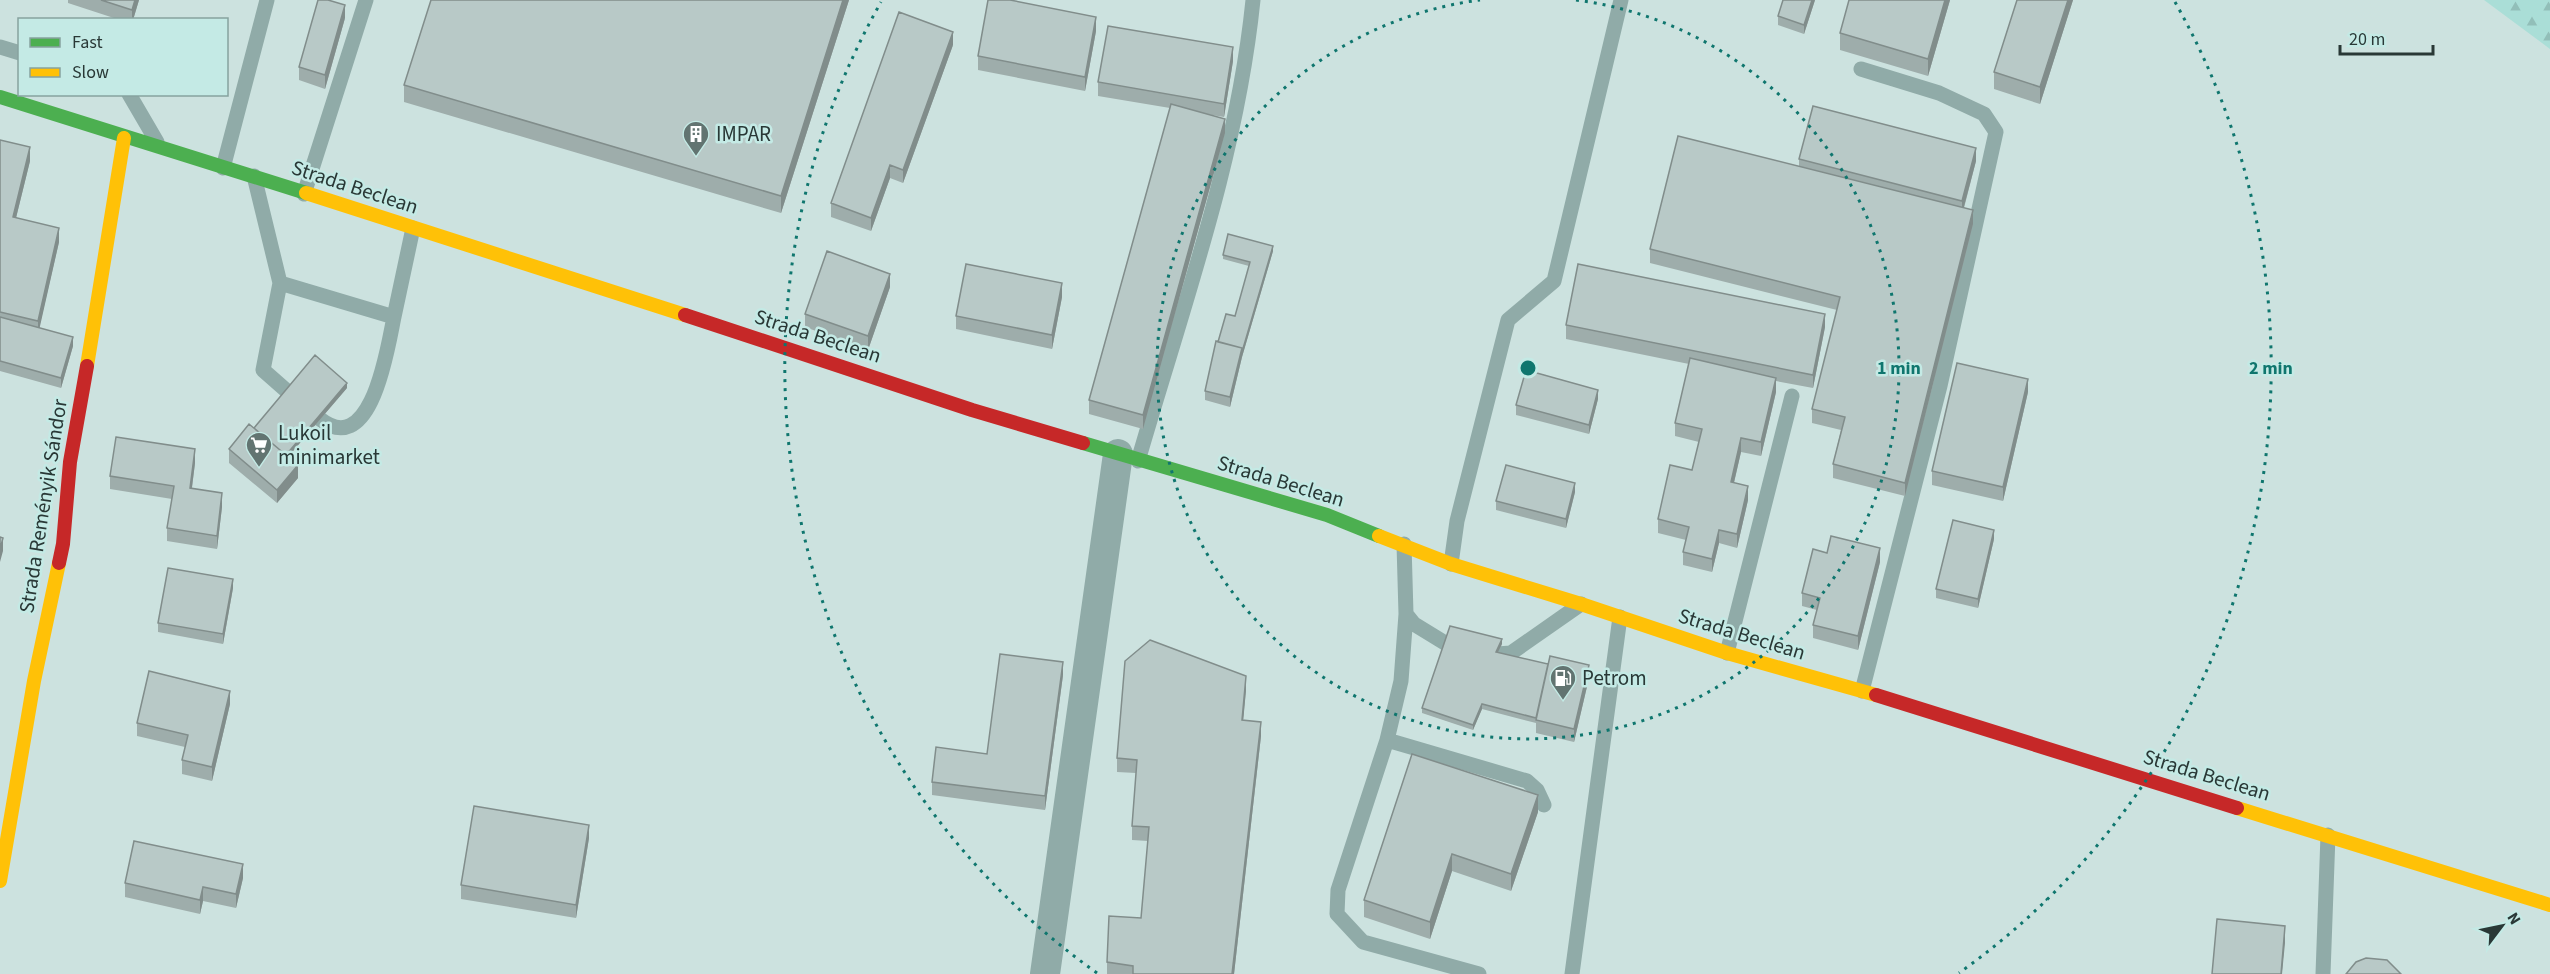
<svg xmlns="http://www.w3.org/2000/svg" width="2550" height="974" viewBox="0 0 2550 974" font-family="'Source Sans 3',sans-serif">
<defs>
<pattern id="forest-firs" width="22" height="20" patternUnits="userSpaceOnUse" patternTransform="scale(1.5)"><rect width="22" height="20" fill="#aaded7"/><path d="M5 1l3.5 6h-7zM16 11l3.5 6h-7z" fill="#92bfb9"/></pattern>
</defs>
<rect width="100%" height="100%" fill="#cce2df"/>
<path fill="url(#forest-firs)" d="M2485,0H2550V49L2484,0Z"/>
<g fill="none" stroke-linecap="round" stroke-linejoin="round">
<path stroke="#90aba8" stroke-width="15" d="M0,47L20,53
M1861,69L1939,93L1984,114L1996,132L1940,386L1862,691
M129,94L157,142
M223,168L267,0
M254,176L280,283L394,317L413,228
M304,194L366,0
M280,283L263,370L288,392
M320,419C372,460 388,345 394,317
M1138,461C1182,309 1237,158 1253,0
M1404,544L1406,614L1401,681L1387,740L1527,781L1537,790L1544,805
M1451,564L1457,521L1508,320L1554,281L1621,0
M1406,614L1414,624L1445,643
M1727,653L1792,396
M1497,654L1511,653L1581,604
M1387,740L1338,890L1337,914L1363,942L1479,974
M1572,974L1620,617
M2323,974L2328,835"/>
<path stroke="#90aba8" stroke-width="30" d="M1045,974L1118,454"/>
<path stroke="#4caf50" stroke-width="14" d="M0,97L306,193
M1083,443L1327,515L1379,536"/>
<path stroke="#ffc107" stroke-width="14" d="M306,193L685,315
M87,366L124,138
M1379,536L1451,564L1581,604L1727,653L1876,695
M2237,808L2550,905
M0,881L34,681L59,563"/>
<path stroke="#c62828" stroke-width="14" d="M685,315L972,410L1083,443
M59,563L63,544L70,462L87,366
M1876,695L2237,808"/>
</g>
<path fill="#9eadab" d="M68,0H139L133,20H120L68,3Z
M849,0L781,213L404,102V85Z
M1783,0H1815L1804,34L1778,25V16Z
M1849,0H1950L1928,76L1840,50V33Z
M2017,0H2073L2040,104L1994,89V72Z
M345,18L325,89L299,80V67Z
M1096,31L1085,91L978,70V56Z
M953,45L903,183L890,178L871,231L831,217V203Z
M1233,61L1224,117L1206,114L1225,133L1143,429L1089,414V400L1170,108L1098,96V82Z
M0,140L30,161L16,218L59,242L39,328L73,346L61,388L0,371Z
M1799,159L1976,161L1964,208L1973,224L1905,496L1833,478V464L1841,430L1812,423V409L1837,310L1650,263V249L1799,167Z
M1273,251L1242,357L1230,407L1205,400V391L1218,342L1235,316L1249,266L1223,259V255Z
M890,287L868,350L805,327V314Z
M1062,297L1052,349L956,329V316Z
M1566,325L1825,327L1813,388L1776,381V392L1761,456L1741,452L1734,483L1748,500L1737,548L1719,543L1712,572L1683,565V552L1686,540L1658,533V519L1692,470L1699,442L1675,436V423L1689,364L1566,339Z
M347,388L288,457L298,478L277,503L229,463V449L254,428Z
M2028,392L2003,501L1932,485V471Z
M1598,399L1589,434L1516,415V405Z
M195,463L192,488L222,507L217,549L167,541V528L172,499L110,489V476Z
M1575,492L1566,528L1496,510V501Z
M1994,539L1978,608L1936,598V589Z
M1827,553L1880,562L1858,650L1813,638V625L1817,610L1802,606V593Z
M233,588L223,644L158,632V623Z
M1502,644L1498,652L1589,678L1574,742L1536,733V723L1482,709L1473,730L1422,713V708Z
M1063,675L1045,810L932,795V782L987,754Z
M1246,690L1243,720L1261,736L1234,974H1107V962L1141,918L1148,841L1132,840V826L1136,773L1117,772V758Z
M230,704L212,781L182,774V760L185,747L137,736V723Z
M1412,754L1538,812L1511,891L1452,871L1430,939L1364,917V900Z
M589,838L576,918L461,899V885Z
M243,878L236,908L203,901L200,914L125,897V883Z"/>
<path fill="#818d8b" d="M135,0H139L133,20H132V10Z
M843,0H849L781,213V196Z
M1812,0H1815L1804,34V25Z
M1945,0H1950L1928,76V59Z
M2068,0H2073L2040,104V87Z
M345,5V18L325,89V75Z
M1096,17V31L1085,91V77Z
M953,32V45L903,183V170Z
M1233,47V61L1224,117V104Z
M1225,119V133L1143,429V415Z
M30,147V161L13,230V217Z
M1976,148V161L1962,214V201Z
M890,165V178L871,231V218Z
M1973,210V224L1905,496V483Z
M59,228V242L38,335V321Z
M1273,246V251L1242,357L1230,407V397L1242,348Z
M890,274V287L868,350V336Z
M1062,283V297L1052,349V335Z
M1825,314V327L1813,388V375Z
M73,337V346L61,388V378Z
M1776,378V392L1761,456V442Z
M2028,379V392L2003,501V487Z
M347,383V388L281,465V460Z
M1598,390V399L1589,434V425Z
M1741,438V452L1731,495V482Z
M195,449V463L190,502V488Z
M298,465V478L277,503V490Z
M1575,483V492L1566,528V519Z
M1748,486V500L1737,548V534Z
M222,493V507L217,549V536Z
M1719,530V543L1712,572V559Z
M1994,530V539L1978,608V599Z
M3,538V551L0,562V549Z
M1880,548V562L1858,650V636Z
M233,579V588L223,644V634Z
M1502,639V644L1496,656V652Z
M1063,662V675L1045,810V796Z
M1589,665V678L1574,742V729Z
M1246,676V690L1242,734V720Z
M230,691V704L212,781V767Z
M1482,704V709L1473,730V725Z
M1261,722V736L1234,974H1232Z
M1538,795V812L1511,891V874Z
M589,825V838L576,918V905Z
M1452,854V871L1430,939V922Z
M243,864V878L236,908V894Z
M203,887V901L200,914V900Z
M2285,926V943L2282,974H2281Z"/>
<path fill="#b8c9c7" stroke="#818d8b" stroke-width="1.5" d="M101,0H135L132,10Z
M318,0H328L345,5L325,75L299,67Z
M431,0H843L781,196L404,85Z
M988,0H1010L1096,17L1085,77L978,56Z
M1783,0H1812L1804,25L1778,16Z
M1849,0H1945L1928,59L1840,33Z
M2017,0H2068L2040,87L1994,72Z
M899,12L953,32L903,170L890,165L871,218L831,203Z
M1108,26L1233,47L1224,104L1098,82Z
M1171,104L1225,119L1143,415L1089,400Z
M1813,106L1976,148L1962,201L1799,159Z
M1678,136L1973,210L1905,483L1833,464L1845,417L1812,409L1840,297L1650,249Z
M0,140L30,147L13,217L59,228L38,321L0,312Z
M1228,234L1273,246L1242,352V348L1218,342L1226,314L1235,316L1250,262L1223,255Z
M827,251L890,274L868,336L805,314Z
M966,264L1062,283L1052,335L956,316Z
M1578,264L1825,314L1813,375L1566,325Z
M0,317L73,337L61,378L0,361Z
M1216,341L1242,348L1230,397L1205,391Z
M315,355L347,383L286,455L254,428Z
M1690,358L1776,378L1761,442L1741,438L1731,482L1748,486L1737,534L1719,530L1712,559L1683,552L1689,527L1658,519L1670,465L1692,470L1702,429L1675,423Z
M1957,363L2028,379L2003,487L1932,471Z
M1526,370L1598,390L1589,425L1516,405Z
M249,424L298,465L277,490L229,449Z
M116,437L195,449L190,488L222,493L217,536L167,528L174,486L110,476Z
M1506,465L1575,483L1566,519L1496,501Z
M1953,520L1994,530L1978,599L1936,589Z
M1831,536L1880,548L1858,636L1813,625L1820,598L1802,593L1813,549L1827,553Z
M0,537L3,538L0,549Z
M168,568L233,579L223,634L158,623Z
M1450,626L1502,639L1496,652L1548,664L1536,718L1482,704L1473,725L1422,708Z
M1150,640L1246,676L1242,720L1261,722L1232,974H1133V966L1107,962L1109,916L1141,918L1149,827L1132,826L1137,760L1117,758L1125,661Z
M1000,654L1063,662L1045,796L932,782L936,747L987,754Z
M1550,656L1589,665L1574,729L1536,720Z
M149,671L230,691L212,767L182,760L188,735L137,723Z
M1412,754L1538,795L1511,874L1452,854L1430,922L1364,900Z
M474,806L589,825L576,905L461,885Z
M134,841L243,864L236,894L203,887L200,900L125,883Z
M2217,919L2285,926L2281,974H2212Z
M2366,958L2387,960L2401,974H2346L2356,962Z"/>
<g fill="none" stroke="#0f766e" stroke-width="3" stroke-dasharray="3 6">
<path d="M1576 0A371 371 0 1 1 1480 0"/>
<path d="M1097 973A743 743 0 0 1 881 2M2175 2A743 743 0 0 1 1959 973"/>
</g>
<defs>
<g id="building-pin" transform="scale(1.35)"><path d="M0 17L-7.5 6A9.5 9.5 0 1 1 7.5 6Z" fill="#627471" stroke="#c4eae5"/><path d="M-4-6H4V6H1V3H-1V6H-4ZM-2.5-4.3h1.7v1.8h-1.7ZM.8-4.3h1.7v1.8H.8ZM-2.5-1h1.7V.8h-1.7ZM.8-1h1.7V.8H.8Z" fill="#fff"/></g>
<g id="supermarket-pin" transform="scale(1.35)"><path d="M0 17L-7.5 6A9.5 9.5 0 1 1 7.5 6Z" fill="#627471" stroke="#c4eae5"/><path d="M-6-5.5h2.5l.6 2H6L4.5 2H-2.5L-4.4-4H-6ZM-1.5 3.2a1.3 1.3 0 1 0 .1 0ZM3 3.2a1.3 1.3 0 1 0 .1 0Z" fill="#fff"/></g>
<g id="fuel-pin" transform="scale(1.35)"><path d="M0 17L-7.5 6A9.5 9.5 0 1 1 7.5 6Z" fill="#627471" stroke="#c4eae5"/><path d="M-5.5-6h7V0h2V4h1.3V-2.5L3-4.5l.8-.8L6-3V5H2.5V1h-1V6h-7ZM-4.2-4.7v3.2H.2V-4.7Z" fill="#fff"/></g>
</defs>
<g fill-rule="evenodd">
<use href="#building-pin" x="696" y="134"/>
<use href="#supermarket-pin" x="259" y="445"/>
<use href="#fuel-pin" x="1563" y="678"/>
</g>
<g text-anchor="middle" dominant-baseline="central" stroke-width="5" stroke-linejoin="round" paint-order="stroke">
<g font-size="21" fill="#293836" stroke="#c4eae5" text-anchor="start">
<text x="716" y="134">IMPAR</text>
<text x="278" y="433">Lukoil<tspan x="278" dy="24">minimarket</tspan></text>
<text x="1582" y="678">Petrom</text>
</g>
<g font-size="21" fill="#293836" stroke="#c4eae5">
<text transform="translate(355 187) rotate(18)">Strada Beclean</text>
<text transform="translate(818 336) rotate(18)">Strada Beclean</text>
<text transform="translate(1281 481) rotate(17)">Strada Beclean</text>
<text transform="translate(43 506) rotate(-81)">Strada Reményik Sándor</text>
<text transform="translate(1742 634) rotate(17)">Strada Beclean</text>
<text transform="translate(2207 775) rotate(17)">Strada Beclean</text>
</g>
</g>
<circle cx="1528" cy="368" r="9" fill="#0f766e" stroke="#c4eae5" stroke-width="3"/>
<g font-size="18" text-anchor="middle" font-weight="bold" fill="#0f766e" stroke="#c4eae5" stroke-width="5" stroke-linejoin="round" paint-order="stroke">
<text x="1899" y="374">1 min</text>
<text x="2271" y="374">2 min</text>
</g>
<rect x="18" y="18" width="210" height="78" fill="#c4eae5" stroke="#86a39f" stroke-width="1.5"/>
<rect x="30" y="38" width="30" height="9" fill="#4caf50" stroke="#86a39f" stroke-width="1.5"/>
<text x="72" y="48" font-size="18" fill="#293836">Fast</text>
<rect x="30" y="68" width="30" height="9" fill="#ffc107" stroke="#86a39f" stroke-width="1.5"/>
<text x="72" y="78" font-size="18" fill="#293836">Slow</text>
<g transform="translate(2502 926) rotate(58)" stroke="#c4eae5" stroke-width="4.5" paint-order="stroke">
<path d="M0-4.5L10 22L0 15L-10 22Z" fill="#293836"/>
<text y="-9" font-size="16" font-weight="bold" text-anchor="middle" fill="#293836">N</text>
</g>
<path d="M2340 45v9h93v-9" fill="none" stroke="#293836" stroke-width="3"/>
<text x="2349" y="45" font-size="18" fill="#293836" stroke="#c4eae5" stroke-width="4.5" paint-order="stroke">20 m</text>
</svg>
